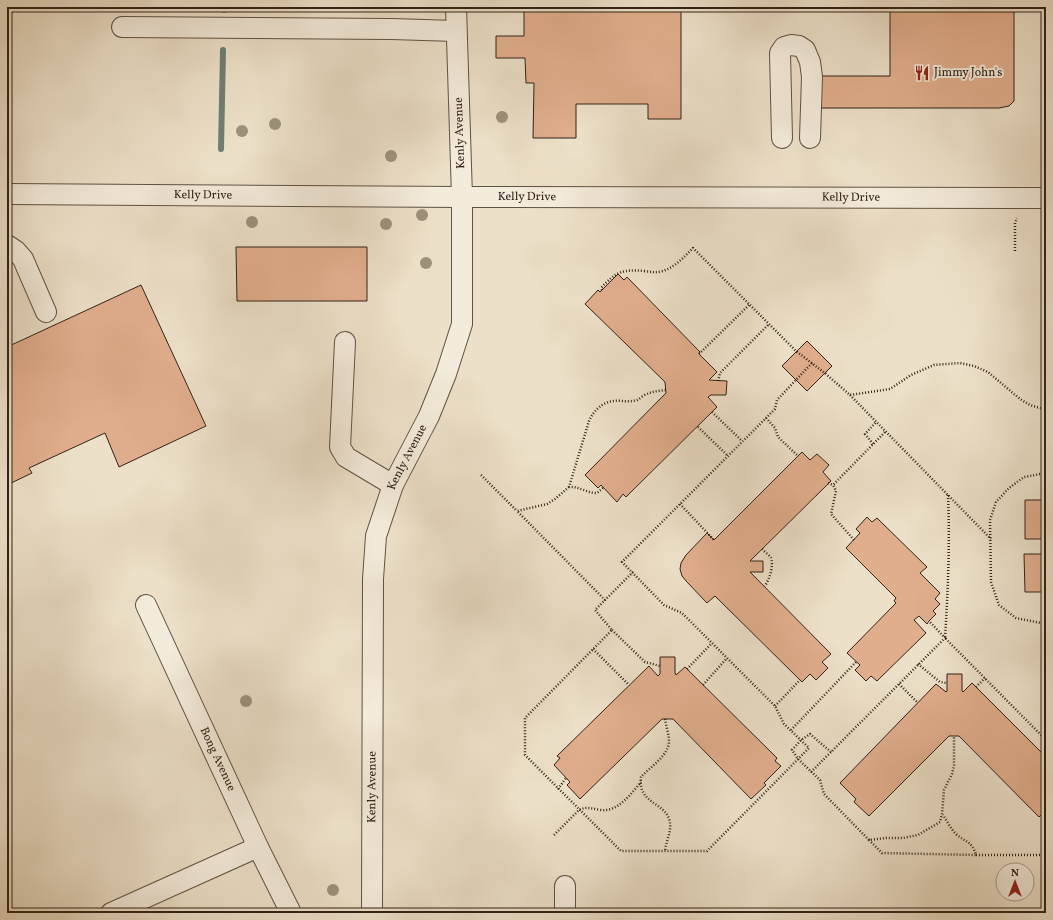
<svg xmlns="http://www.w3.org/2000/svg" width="1053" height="920" viewBox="0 0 1053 920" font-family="Vollkorn,serif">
<rect width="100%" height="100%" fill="#ece0c8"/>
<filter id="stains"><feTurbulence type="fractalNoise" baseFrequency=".005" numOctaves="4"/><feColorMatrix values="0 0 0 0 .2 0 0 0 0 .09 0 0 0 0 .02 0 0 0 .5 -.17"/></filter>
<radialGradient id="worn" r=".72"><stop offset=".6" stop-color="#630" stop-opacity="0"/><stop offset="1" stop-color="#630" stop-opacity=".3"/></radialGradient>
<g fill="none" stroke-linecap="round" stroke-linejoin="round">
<path stroke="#6f7f73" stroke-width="6" d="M224,10L225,7
M221,149L223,50"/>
</g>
<path fill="#e1ae8d" stroke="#312217" d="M532,7H681V119H648V104H576V138H533L534,83H526L525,58H496V36H524V11L532,10Z
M890,7H1014V101L1009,106L999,108H817L818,76H890Z
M236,247H367V301H237Z
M618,274L624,280L627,277L700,352L699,354L717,372L709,380L727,381L726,395H711L708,397L717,407L626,497L623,494L617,502L601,485L598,488L585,475L666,393L665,382L585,304L598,290L600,292Z
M141,285L206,426L119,467L105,433L29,468L32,473L7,485V347Z
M807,341L832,366L807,391L782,366Z
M802,452L810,460L817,454L829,465L823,472L831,481L750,561H763V572H750L831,654L822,662L828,668L816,680L810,674L802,682L715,596L707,603L687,582L682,576L680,569L681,563L686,555L707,533L714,540Z
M1025,500H1046V539H1025Z
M867,517L872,522L877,518L927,567L920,573L940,593L935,599L940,604L933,611L936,614L929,621L927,624L919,616L914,620L926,633L877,681L871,676L866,681L855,670L860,665L847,653L896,603L894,601L896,598L846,548L860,533L856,529Z
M1024,554H1046V592H1025Z
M660,657H675V673L676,675L685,667L777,758L775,761L781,766L764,783L766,785L751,799L673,719H662L580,799L567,785L570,782L554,765L560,758L557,756L649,666L658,676L660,674Z
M947,674H962V691L963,692L972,683L1046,757V810L1039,817L959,736H949L869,816L854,802L856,799L840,783L936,684L946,692L947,691Z"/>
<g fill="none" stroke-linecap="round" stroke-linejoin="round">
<g stroke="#605243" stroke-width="22">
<g id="minor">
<path d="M122,27L391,29L456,31"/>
<path d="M782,138L780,53L784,47L791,45L799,46L805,50L810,62L812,77L810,138"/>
<path id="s1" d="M7,194L462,197L1046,198"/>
<path d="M7,245L16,251L23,259L46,312"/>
<path d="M345,342L340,447L346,457L393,485"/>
<path id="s2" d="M146,605L258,847L291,913"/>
<path d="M111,913L258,847"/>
<path id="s3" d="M372,913L373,579L376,536L393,485L429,416L446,374L462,324V197L456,7"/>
<path d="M565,913V886"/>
</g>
</g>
<path stroke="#312217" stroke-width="2.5" stroke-dasharray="1 2" stroke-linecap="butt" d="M1015,251V223L1017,218
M602,290L601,288C616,272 622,269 644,271C651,272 656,273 663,271C675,267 684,257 693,248L796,351L826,374L850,395L890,389L911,375L934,365L960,363L974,366L988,372L1020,399L1030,405L1046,410
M699,354L749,305
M718,381L720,373L769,324
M850,395L991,539
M712,412L742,441
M766,418L775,428L778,437L798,456
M698,427L728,456
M873,444L865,434L876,422
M1046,473L1024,477L1009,488L996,502L990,520L991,582L999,605L1016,618L1046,624
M481,475L517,511
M828,483L833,485
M569,487L555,499L547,504L517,511L605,600
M603,488L597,493C586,493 579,486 569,487L589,421C595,408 606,399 621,401C626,401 631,402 637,400C640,399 643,395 647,394C653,391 660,391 666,390
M948,495C950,543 948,590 945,638L1046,740
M680,504L714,540
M854,540L831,514L836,491L833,485L885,432
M762,549C765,552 769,555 771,558C774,567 769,579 765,586
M633,572L595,610L612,630L525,718V755L621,851H707L809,748L784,724L775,706L682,613L664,605L622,562L775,409L777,400L812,363
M612,630L645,662L660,666
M593,649L629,685
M918,664L940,682L947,683
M687,669L712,643
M899,684L918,703
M703,685L727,658
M976,687L985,678
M775,706L800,680
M665,719C666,726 669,734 669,742C668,756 650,767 641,777C641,779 640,784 641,786C644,803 665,805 669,819C673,830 666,840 665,851
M791,730L856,662
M831,752L810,734L801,740L792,750L798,759L820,780L824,794L869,840L886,838H903L918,835L940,822L942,814L944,790L952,774L954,765V736
M811,772L945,638L929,621
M558,789L566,778
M1046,826V836
M554,835L579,810C587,806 593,809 601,810C618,812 631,794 641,782
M869,840L882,853L976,855C972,841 965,842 956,834C951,829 947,821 943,815
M976,855H1046V849"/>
<use href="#minor" stroke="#f3ebdb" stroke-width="20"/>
</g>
<g fill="#9c927b">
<circle cx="502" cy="117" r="6"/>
<circle cx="275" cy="124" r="6"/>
<circle cx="242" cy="131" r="6"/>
<circle cx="391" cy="156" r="6"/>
<circle cx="422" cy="215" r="6"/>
<circle cx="252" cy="222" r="6"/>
<circle cx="386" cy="224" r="6"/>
<circle cx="426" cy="263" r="6"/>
<circle cx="246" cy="701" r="6"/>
<circle cx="333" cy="890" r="6"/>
</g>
<defs>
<g id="restaurant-bare" transform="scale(1.2)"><path d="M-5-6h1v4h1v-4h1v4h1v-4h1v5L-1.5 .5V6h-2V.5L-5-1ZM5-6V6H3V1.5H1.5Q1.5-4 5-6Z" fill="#8f2418" stroke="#f3ebdb" stroke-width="2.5" paint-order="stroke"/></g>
</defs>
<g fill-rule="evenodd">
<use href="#restaurant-bare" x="922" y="73"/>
</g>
<g text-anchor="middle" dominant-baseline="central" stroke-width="4" stroke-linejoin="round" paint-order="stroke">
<g font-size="12" fill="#312217" stroke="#f3ebdb" text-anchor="start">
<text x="934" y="73">Jimmy John's</text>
</g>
<g font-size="12" fill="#312217" stroke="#f3ebdb">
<text transform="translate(460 133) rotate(-92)">Kenly Avenue</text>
<text stroke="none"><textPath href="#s1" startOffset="196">Kelly Drive</textPath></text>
<text stroke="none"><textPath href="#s1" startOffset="520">Kelly Drive</textPath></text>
<text stroke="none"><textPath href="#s1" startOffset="844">Kelly Drive</textPath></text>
<text stroke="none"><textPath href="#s3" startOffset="462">Kenly Avenue</textPath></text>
<text stroke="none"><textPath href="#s2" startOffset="170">Bong Avenue</textPath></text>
<text stroke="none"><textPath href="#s3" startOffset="126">Kenly Avenue</textPath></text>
</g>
</g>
<rect width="1053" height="920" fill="none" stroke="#ece0c8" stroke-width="24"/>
<rect x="8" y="8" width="1037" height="904" fill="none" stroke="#312217" stroke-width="2"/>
<rect x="12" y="12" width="1029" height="896" fill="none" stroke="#312217"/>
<g transform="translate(1015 882)"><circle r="19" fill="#f3ebdb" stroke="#a59b8d"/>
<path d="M0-3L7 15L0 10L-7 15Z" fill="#8f2418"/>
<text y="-6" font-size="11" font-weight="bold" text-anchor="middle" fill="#312217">N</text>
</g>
<rect width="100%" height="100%" filter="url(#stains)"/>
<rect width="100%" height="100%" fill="url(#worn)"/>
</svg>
